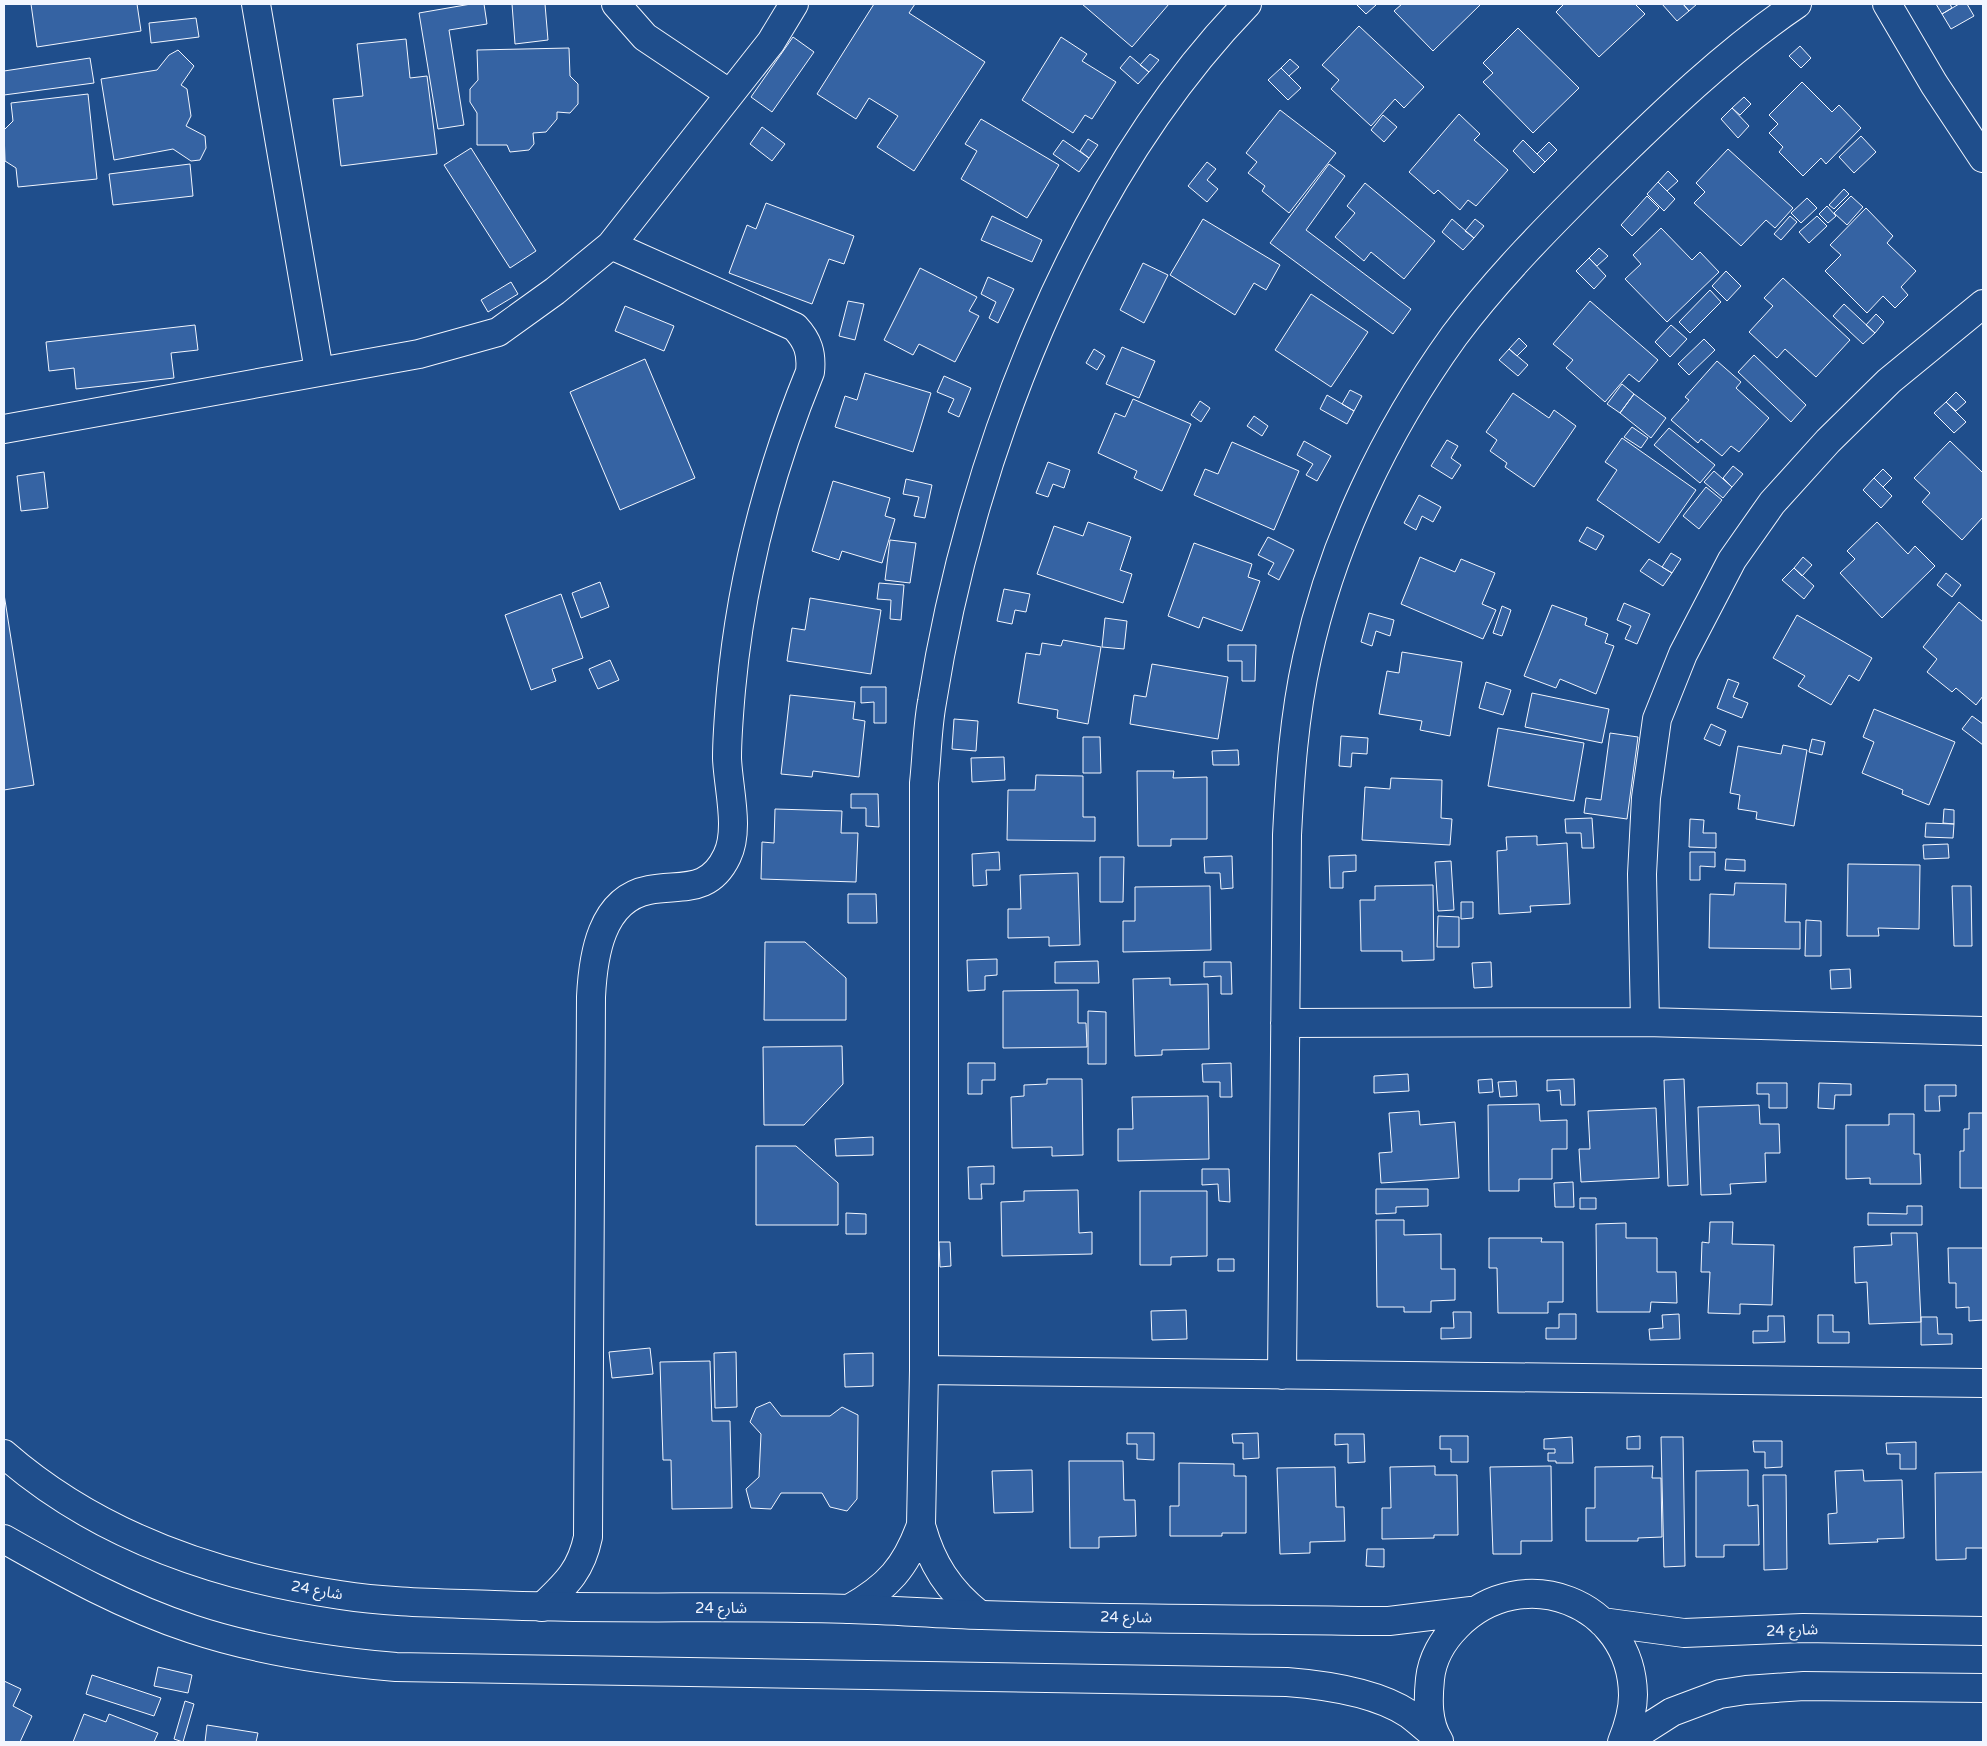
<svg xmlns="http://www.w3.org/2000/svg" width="1987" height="1746" viewBox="0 0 1987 1746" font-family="'Varela Round','Noto Sans Arabic',sans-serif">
<rect width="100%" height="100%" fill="#1f4e8c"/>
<path fill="#3563a3" stroke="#f2f6ff" d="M31,4H137L141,31L37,47Z
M471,4H484L487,24L449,30L464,125L438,129L419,13Z
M512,4H545L548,40L515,44Z
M874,4H915L909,13L985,62L914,171L877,147L898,116L869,98L856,119L817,94Z
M1082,4H1169L1132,47Z
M1356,4H1374L1376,5L1366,14Z
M1402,4H1481L1433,51L1394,11Z
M1564,4H1635L1645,14L1599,57L1556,12Z
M1662,4H1683L1689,11L1677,21Z
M1683,4H1697L1689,11Z
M1936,4H1950L1952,8L1942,14Z
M1959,4H1967L1974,16L1951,29L1942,14Z
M196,18L199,37L151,43L149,23Z
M1359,26L1424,87L1404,108L1395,99L1371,126L1331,89L1339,80L1322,65Z
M1518,28L1579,88L1533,133L1483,82L1493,73L1483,63Z
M793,37L814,52L772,112L751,97Z
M1061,37L1087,54L1082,61L1116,82L1092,119L1085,115L1073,133L1022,100Z
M406,39L410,78L427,76L437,154L341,166L333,99L363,96L357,44Z
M1800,46L1811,58L1801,68L1789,56Z
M569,48L570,76L578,84V104L570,113L557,112V119L546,132L533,133L534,144L529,150L510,152L507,145H477V113L470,102V89L478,80L477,50Z
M178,50L194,66L181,85L187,89L191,116L186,126L205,136L206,148L200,160L191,161L173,149L114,160L101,79L157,70L169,55Z
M1150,54L1159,60L1149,72L1140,65Z
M1130,56L1149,72L1138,84L1120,68Z
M90,58L94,83L4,95V71Z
M1290,59L1299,67L1289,76L1281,68Z
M1281,68L1301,88L1288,100L1268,80Z
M1802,82L1832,112L1839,105L1861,128L1826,164L1821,158L1803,176L1779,152L1783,147L1769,133L1778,124L1769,115Z
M88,94L97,179L18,187L16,168L5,161L4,130L13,121L11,103Z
M1744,97L1751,104L1740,115L1732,108Z
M1732,108L1749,126L1738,138L1721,119Z
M1280,110L1336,153L1289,213L1262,191L1265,186L1248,173L1257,162L1246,153Z
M1459,114L1480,134L1474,140L1508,170L1476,206L1468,200L1460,210L1438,190L1434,194L1409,172Z
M1383,115L1397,127L1384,142L1371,130Z
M981,119L1059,165L1027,218L961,179L977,151L965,144Z
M762,127L785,144L772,161L750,144Z
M1861,136L1876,152L1854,173L1839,157Z
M1088,139L1098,145L1089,158L1080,151Z
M1063,140L1089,158L1079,172L1053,154Z
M1523,140L1545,162L1534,173L1513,151Z
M1549,142L1557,150L1545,162L1537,154Z
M471,148L536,251L510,268L444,165Z
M1728,149L1793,208L1775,228L1766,220L1741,246L1694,203L1705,192L1696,183Z
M1207,162L1216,169L1207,180L1218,189L1207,202L1188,186Z
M190,164L193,196L113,205L109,174Z
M1329,164L1345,176L1306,230L1411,309L1393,334L1270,243Z
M1668,171L1678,181L1667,191L1658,182Z
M1658,182L1675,199L1664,211L1647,194Z
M1365,183L1435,241L1404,279L1371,252L1364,261L1335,237L1355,213L1347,206Z
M1844,189L1849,194L1834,209L1829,205Z
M1647,196L1659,208L1632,236L1621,225Z
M1851,196L1863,207L1847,225L1834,213Z
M1807,198L1817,208L1801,223L1791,213Z
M766,203L854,236L844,264L829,259L812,304L729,273L747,225L756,229Z
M1827,206L1836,216L1828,223L1819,214Z
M1866,208L1893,236L1887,243L1916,271L1901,287L1908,295L1895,308L1883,296L1867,313L1825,271L1841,255L1830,245Z
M992,216L1042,240L1032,262L981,240Z
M1790,216L1797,222L1781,240L1774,234Z
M1817,216L1827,226L1809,243L1799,232Z
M1203,219L1280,265L1266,290L1254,283L1235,315L1170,275Z
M1452,219L1474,238L1463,250L1442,232Z
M1475,219L1484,226L1474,238L1465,231Z
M1661,228L1692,260L1700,252L1719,272L1667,322L1625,279L1641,264L1633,255Z
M1599,248L1608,256L1597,266L1589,258Z
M1589,258L1606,276L1594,289L1576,271Z
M1143,263L1168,275L1144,323L1120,310Z
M920,268L977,297L969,311L979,316L955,362L919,344L913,355L884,340Z
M1726,271L1741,286L1727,301L1712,286Z
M988,277L1014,289L998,323L989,318L996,302L981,294Z
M1783,278L1850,340L1816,377L1785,349L1777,358L1749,332L1773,306L1764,298Z
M511,282L518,294L488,312L481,300Z
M1710,290L1721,302L1690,333L1679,322Z
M1311,294L1368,332L1331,387L1275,350Z
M848,301L864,304L855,340L839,336Z
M1590,301L1658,360L1639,382L1629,374L1605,402L1566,368L1573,360L1553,344Z
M1844,304L1875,333L1863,344L1833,316Z
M625,306L674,326L664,351L615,331Z
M1876,314L1884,322L1875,333L1866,325Z
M195,325L198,350L171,353L174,378L76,389L74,368L49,371L46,342Z
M1671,325L1687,339L1670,357L1655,342Z
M1519,338L1527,346L1517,356L1509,349Z
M1704,339L1715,350L1689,375L1678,364Z
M1122,347L1155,361L1139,398L1106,384Z
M1094,349L1105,356L1097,370L1086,363Z
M1509,349L1528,365L1518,376L1499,360Z
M1754,355L1806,405L1791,422L1738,372Z
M645,359L695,478L620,510L570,392Z
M1717,361L1741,382L1736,388L1769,418L1739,452L1731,446L1722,456L1701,439L1698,443L1671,420L1689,400L1685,397Z
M865,373L931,393L913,452L835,427L845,396L857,400Z
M944,376L971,388L959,417L948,412L954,399L937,392Z
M1622,384L1634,394L1620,413L1607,404Z
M1350,390L1362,396L1354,411L1342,404Z
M1956,392L1966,402L1956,411L1946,402Z
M1513,393L1549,418L1554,410L1576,426L1534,487L1505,467L1507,463L1490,451L1497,440L1486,432Z
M1634,394L1666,418L1651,438L1620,413Z
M1327,395L1354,411L1347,424L1320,409Z
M1133,399L1191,424L1162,491L1134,478L1137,471L1098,453L1115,413L1125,417Z
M1200,401L1210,408L1201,422L1191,415Z
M1946,402L1966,422L1954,433L1934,413Z
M1254,416L1268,426L1262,436L1247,426Z
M1632,427L1648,438L1641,448L1624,437Z
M1669,428L1715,465L1700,483L1654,445Z
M1622,438L1696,490L1659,543L1597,500L1617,470L1605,462Z
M1447,440L1458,446L1451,458L1461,465L1452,479L1431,466Z
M1304,441L1331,456L1317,481L1306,475L1313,464L1297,455Z
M1950,441L1983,473V517L1962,540L1922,502L1930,493L1914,478Z
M1232,442L1299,471L1274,530L1194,495L1205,469L1218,474Z
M1048,462L1070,470L1064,488L1053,484L1048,497L1036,493Z
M1733,466L1743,474L1732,487L1723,478Z
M1883,469L1892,478L1883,487L1874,478Z
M1714,471L1732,487L1723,498L1704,482Z
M44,472L48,508L21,511L17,476Z
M1874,478L1892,496L1881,508L1863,490Z
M906,479L932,485L925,518L914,516L919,497L903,494Z
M833,481L890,498L885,516L895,519L882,563L842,551L839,560L812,551Z
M1706,487L1722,500L1699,529L1683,516Z
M1419,495L1441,507L1433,522L1422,516L1416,530L1404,523Z
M1088,522L1131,537L1120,570L1132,574L1123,603L1037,574L1054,526L1083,536Z
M1877,522L1908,554L1915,546L1935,566L1882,618L1840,573L1855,559L1847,551Z
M1587,527L1604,536L1596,550L1579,541Z
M1268,537L1294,550L1279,580L1268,574L1274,563L1258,555Z
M890,540L916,543L910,583L885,580Z
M1194,543L1252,564L1248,577L1260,581L1242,631L1203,617L1199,628L1168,616Z
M1671,553L1681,559L1672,573L1662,567Z
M1420,557L1455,572L1461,559L1495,573L1482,604L1496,610L1483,639L1401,604Z
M1803,557L1812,565L1802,576L1794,568Z
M1649,559L1672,573L1663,586L1640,571Z
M1794,568L1814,586L1804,599L1782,580Z
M1946,573L1961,585L1952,597L1937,585Z
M600,582L609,607L581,618L572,593Z
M879,583L904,585L901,620L890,619L891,600L877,599Z
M1004,589L1030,594L1026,612L1015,610L1012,624L997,621Z
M4,594L34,785L4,790Z
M561,594L583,658L552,669L556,681L531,690L505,615Z
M810,598L881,610L871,674L787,661L792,628L805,630Z
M1959,602L1983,622V696L1976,705L1956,688L1952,692L1927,672L1937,659L1923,647Z
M1624,603L1650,614L1637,644L1625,639L1631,626L1617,620Z
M1552,605L1587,618L1585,625L1608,634L1605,643L1614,646L1596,694L1560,679L1556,688L1524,676Z
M1502,606L1511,610L1502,636L1493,633Z
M1369,613L1394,620L1390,636L1376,631L1372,646L1361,642Z
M1797,615L1872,658L1859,681L1849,675L1831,705L1798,686L1805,676L1773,658Z
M1105,618L1127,621L1124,649L1102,647Z
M1063,640L1101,647L1088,724L1057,718L1058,710L1018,703L1026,653L1040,655L1042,643L1061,646Z
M1228,645H1256L1255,681H1242V661H1228Z
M1402,652L1462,662L1450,736L1420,730L1422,721L1379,714L1387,671L1399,673Z
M610,660L619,680L598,689L589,669Z
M1152,664L1228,677L1218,739L1130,724L1134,695L1146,697Z
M1728,679L1739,683L1733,697L1748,703L1742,718L1717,708Z
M1486,682L1511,690L1503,715L1479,708Z
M861,687H886V723H874V702L861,703Z
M1532,693L1609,709L1602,743L1525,727Z
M790,695L855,702L853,719L865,721L859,777L813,771L812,777L781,774Z
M1874,709L1955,742L1929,805L1902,794L1903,790L1862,773L1874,742L1863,737Z
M1972,716L1983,724V745L1962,729Z
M954,719L978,721L976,751L952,749Z
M1711,724L1726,731L1720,746L1704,739Z
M1498,728L1584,743L1574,801L1488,786Z
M1610,733L1638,737L1627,819L1584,813L1586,798L1601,800Z
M1341,736L1368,738L1367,754L1352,753L1351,767L1339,766Z
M1083,737H1100L1101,773H1083Z
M1812,739L1825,742L1822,755L1809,752Z
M1783,745L1807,750L1794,826L1756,819L1757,812L1738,809L1740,795L1730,793L1738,746L1781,754Z
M1238,750L1239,765H1213L1212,751Z
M1004,757L1005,780L972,782L971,758Z
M1137,771H1174L1173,778L1207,777V839H1171V846H1138Z
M1036,775L1083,776V817H1095V841L1007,840L1008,790H1035Z
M1391,778L1442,780L1441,818L1452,819L1450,845L1362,840L1365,787L1390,789Z
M851,794H878L879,827L866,826V808H851Z
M775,809L842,811L841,833H858L856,882L761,879L762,842L774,843Z
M1944,809L1954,810V824L1943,823Z
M1592,818L1594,848H1582L1581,833H1566L1565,819Z
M1690,819L1704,820L1703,833H1716V848L1689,847Z
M1926,823L1954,824L1953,838L1925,837Z
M1537,836V845L1567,843L1570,904L1530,906L1531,912L1499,914L1497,851L1507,850L1506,837Z
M1948,844L1949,858L1924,859L1923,845Z
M999,852L1000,870H986L987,885L973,886L972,854Z
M1690,852H1715V867L1700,866V880H1690Z
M1356,855V871L1343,872V888H1330L1329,856Z
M1232,856L1233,888L1221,889L1220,873H1205L1204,857Z
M1100,857H1124L1123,902H1100Z
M1726,859L1745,860V871L1725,870Z
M1451,861L1454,910L1438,911L1435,862Z
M1848,864L1920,865L1919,929L1878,928L1879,936H1847Z
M1078,873L1080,945L1049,946V937L1008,938V909H1021L1020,875Z
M1735,883L1786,884L1785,922H1800V949L1709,948L1710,894L1734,895Z
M1433,885L1434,960L1402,961V951H1361L1360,900H1375V886Z
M1210,886L1211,950L1123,952V921H1135V887Z
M1952,886H1971L1972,946H1954Z
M848,894H876L877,923H848Z
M1461,902H1473V918L1461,919Z
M1438,916L1459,917V947H1437Z
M1806,920L1821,921V956H1805Z
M765,942H805L846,978V1020H764Z
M997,959V975L985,976V990L968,991L967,960Z
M1098,961L1099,983H1055V962Z
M1204,962H1231L1232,994H1221V976L1204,977Z
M1491,962L1492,987L1474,988L1472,963Z
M1850,969L1851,988L1831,989L1830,970Z
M1170,978V985L1208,984L1209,1049L1162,1050V1055L1135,1056L1133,979Z
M1078,990V1023H1086L1087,1047L1003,1048V991Z
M1088,1011L1106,1012V1064H1088Z
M842,1046L843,1084L804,1125H764L763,1047Z
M968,1063H995V1080H982V1094H968Z
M1231,1063L1232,1097H1220V1082H1203L1202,1064Z
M1408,1074L1409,1091L1374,1093V1076Z
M1047,1079H1082L1083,1155L1052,1156V1147L1012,1148L1011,1097L1024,1096V1085L1047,1084Z
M1492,1079L1493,1092L1479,1093L1478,1080Z
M1574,1079L1575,1105H1561L1560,1090L1547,1091V1080Z
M1684,1079L1688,1185L1668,1186L1664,1080Z
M1516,1081L1517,1096L1500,1097L1498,1082Z
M1757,1083H1787V1108H1769V1094H1757Z
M1819,1083L1851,1084V1095H1835L1834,1109L1818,1108Z
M1925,1085H1956V1096H1939L1940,1111H1925Z
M1208,1096L1209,1159L1118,1161V1129H1133L1132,1097Z
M1539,1104L1540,1121L1567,1120V1149H1552V1179H1519V1191H1489L1488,1105Z
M1759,1105L1760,1124H1779L1780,1153H1765L1766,1182L1730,1184L1731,1194L1701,1195L1698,1107Z
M1656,1108L1659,1178L1581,1182L1579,1149H1590L1588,1111Z
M1419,1111L1420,1125L1455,1122L1459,1178L1381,1183L1379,1153L1392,1152L1389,1113Z
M1969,1113H1983V1188H1960V1151H1964V1129H1969Z
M1889,1114H1914V1154H1920L1921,1184H1870V1178L1846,1179V1125H1889Z
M873,1137V1155L836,1156L835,1139Z
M756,1146H796L838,1183V1225H756Z
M994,1166V1184H981L982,1199H969L968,1167Z
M1202,1169H1229L1230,1202L1219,1201L1218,1184L1202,1185Z
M1573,1182L1574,1207H1555L1554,1183Z
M1376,1189H1428V1206L1396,1207V1213L1376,1214Z
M1078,1190L1079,1233L1092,1232V1254L1002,1256L1001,1202L1024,1201V1191Z
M1140,1191H1207V1256L1171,1257V1265H1140Z
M1580,1198H1596V1209H1580Z
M1907,1206H1922V1225H1868V1213L1907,1214Z
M846,1213L866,1214V1234H846Z
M1376,1220H1404V1235L1441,1234V1269H1455V1300L1431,1301V1312H1404V1307H1377Z
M1710,1222H1733L1732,1244L1774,1245L1772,1305L1740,1304V1314L1708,1313L1710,1272H1701L1702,1242L1709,1243Z
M1626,1223V1238H1657V1272H1676L1677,1303L1651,1302L1650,1312H1597L1596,1224Z
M1891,1233H1917L1921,1322L1869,1324L1867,1282L1855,1283L1854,1247L1892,1245Z
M1489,1238H1542L1541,1242H1563V1302H1548V1313H1498L1497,1268H1489Z
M939,1242H950L951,1266L940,1267Z
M1948,1248H1983V1320L1969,1321V1307L1956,1308V1283H1949Z
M1218,1259H1234V1271H1218Z
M1186,1310L1187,1339L1152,1340L1151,1311Z
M1453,1312H1471V1338L1441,1339V1328H1454Z
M1559,1314H1576V1339H1546V1328H1559Z
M1679,1314L1680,1339L1650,1340L1649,1329L1663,1328L1662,1315Z
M1818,1315H1833V1332H1849V1343H1818Z
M1768,1316H1784L1785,1342L1753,1343V1331H1768Z
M1921,1317H1937L1938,1334H1952V1344L1921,1345Z
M650,1348L653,1374L612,1378L609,1352Z
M736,1352L737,1407L715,1408L714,1353Z
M873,1353V1386L845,1387L844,1354Z
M710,1361L712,1421H730L732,1508L672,1509L671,1460H663L660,1362Z
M770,1402L781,1416H830L842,1407L858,1415L857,1499L847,1511L830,1507L822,1493H781L771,1509L751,1508L746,1489L759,1477L761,1434L750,1422L756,1408Z
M1127,1433H1154V1460L1137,1459V1444H1127Z
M1258,1433L1259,1458L1243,1459V1443H1233L1232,1434Z
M1335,1434H1364L1365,1462L1348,1463V1444L1335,1445Z
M1440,1436H1468V1462H1451V1449H1440Z
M1640,1436V1449H1627V1437Z
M1572,1437L1573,1463H1556V1461H1548V1453H1555V1449H1544V1439Z
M1661,1437H1683L1685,1566L1664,1567Z
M1753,1441H1782V1467L1765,1468V1452H1754Z
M1916,1442V1469H1900V1454H1887L1886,1443Z
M1069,1461H1123L1124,1500H1135L1136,1536L1099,1537V1548H1070Z
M1179,1463L1234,1464V1476H1246V1533H1222V1536H1170V1506H1179Z
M1435,1466V1475H1457L1458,1535H1434V1538L1382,1539V1508H1391L1390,1467Z
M1551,1466L1552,1541H1521V1554H1493L1490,1467Z
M1653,1466L1652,1478H1661L1662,1537L1638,1538V1541H1586V1508H1595V1467Z
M1335,1467L1336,1507H1344L1345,1541L1310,1542V1553L1280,1554L1277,1468Z
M1032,1470L1033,1512L994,1513L992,1471Z
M1748,1470V1506L1758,1505L1759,1545H1724V1557H1696V1471Z
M1863,1470L1864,1481L1902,1480L1904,1538L1877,1539L1878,1542L1829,1544L1828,1514L1837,1513L1835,1471Z
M1983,1472V1548H1966V1559L1936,1560L1935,1473Z
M1763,1475H1786L1787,1569L1764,1570Z
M1367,1549H1384V1567L1366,1566Z
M158,1667L192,1675L188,1693L154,1686Z
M92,1675L161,1698L154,1716L86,1694Z
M4,1681L21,1689L13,1706L32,1716L20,1742H4Z
M185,1701L194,1704L183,1742L174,1739Z
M84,1714L106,1722L109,1714L158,1733L154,1742H73Z
M207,1725L258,1733L256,1742H205Z"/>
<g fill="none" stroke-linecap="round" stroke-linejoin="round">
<g stroke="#f2f6ff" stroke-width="30">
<path id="minor" d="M256,4L319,371
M616,4L645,37L730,94
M1887,4L1934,84L1983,158
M4,429L419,354L498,332L555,291L611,245L771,42L794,4
M1645,1022L1642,874L1646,798L1657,719L1683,654L1732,560L1772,503L1828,441L1889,381L1983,304
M1285,1023L1645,1022L1983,1031
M924,1370L1983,1383
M1282,1375L1287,835C1290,776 1294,717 1307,658C1332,543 1385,432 1454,336C1497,278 1550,225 1601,174C1662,114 1726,52 1797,4
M542,1607C566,1584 581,1571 588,1537L591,997C593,956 601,899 649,890C681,884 709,894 727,856C740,830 728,787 727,758C727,736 729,713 731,690C741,580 768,475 810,372C812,353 808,341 795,327L611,245
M849,1609C888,1587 906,1567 921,1525
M980,1615C949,1591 931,1563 921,1525L924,1370V783C927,756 927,729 932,702C970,460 1075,182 1247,4"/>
</g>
<g stroke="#f2f6ff" stroke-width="30">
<path id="tertiary" d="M4,1454C98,1536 218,1577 340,1595C391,1603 443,1603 494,1605C612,1610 731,1605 850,1609C894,1610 938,1614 982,1615C1108,1619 1234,1619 1359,1621H1389L1471,1611
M4,1539C64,1573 125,1607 192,1629C258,1651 327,1661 396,1667L1287,1682C1325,1685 1376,1692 1409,1714C1418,1721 1427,1729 1436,1736
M1602,1622L1684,1633L1803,1628L1983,1631
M1439,1741C1427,1723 1428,1699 1430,1679C1432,1659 1443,1640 1457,1626C1522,1560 1632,1602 1633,1695C1633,1711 1628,1727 1622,1742
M1625,1742L1672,1712L1720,1694L1746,1690L1804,1686L1983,1688"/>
</g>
<use href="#minor" stroke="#1f4e8c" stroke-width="28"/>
<use href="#tertiary" stroke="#1f4e8c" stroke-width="28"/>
</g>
<g text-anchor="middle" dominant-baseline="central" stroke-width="4" stroke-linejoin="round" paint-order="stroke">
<g font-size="15" fill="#f2f6ff" stroke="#1f4e8c">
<text transform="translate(317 1590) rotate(10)">شارع 24</text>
<text x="721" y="1608">شارع 24</text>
<text transform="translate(1126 1617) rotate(1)">شارع 24</text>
<text transform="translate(1792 1630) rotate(-2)">شارع 24</text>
</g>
</g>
<rect width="1987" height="1746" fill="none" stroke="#f2f6ff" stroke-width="10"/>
</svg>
